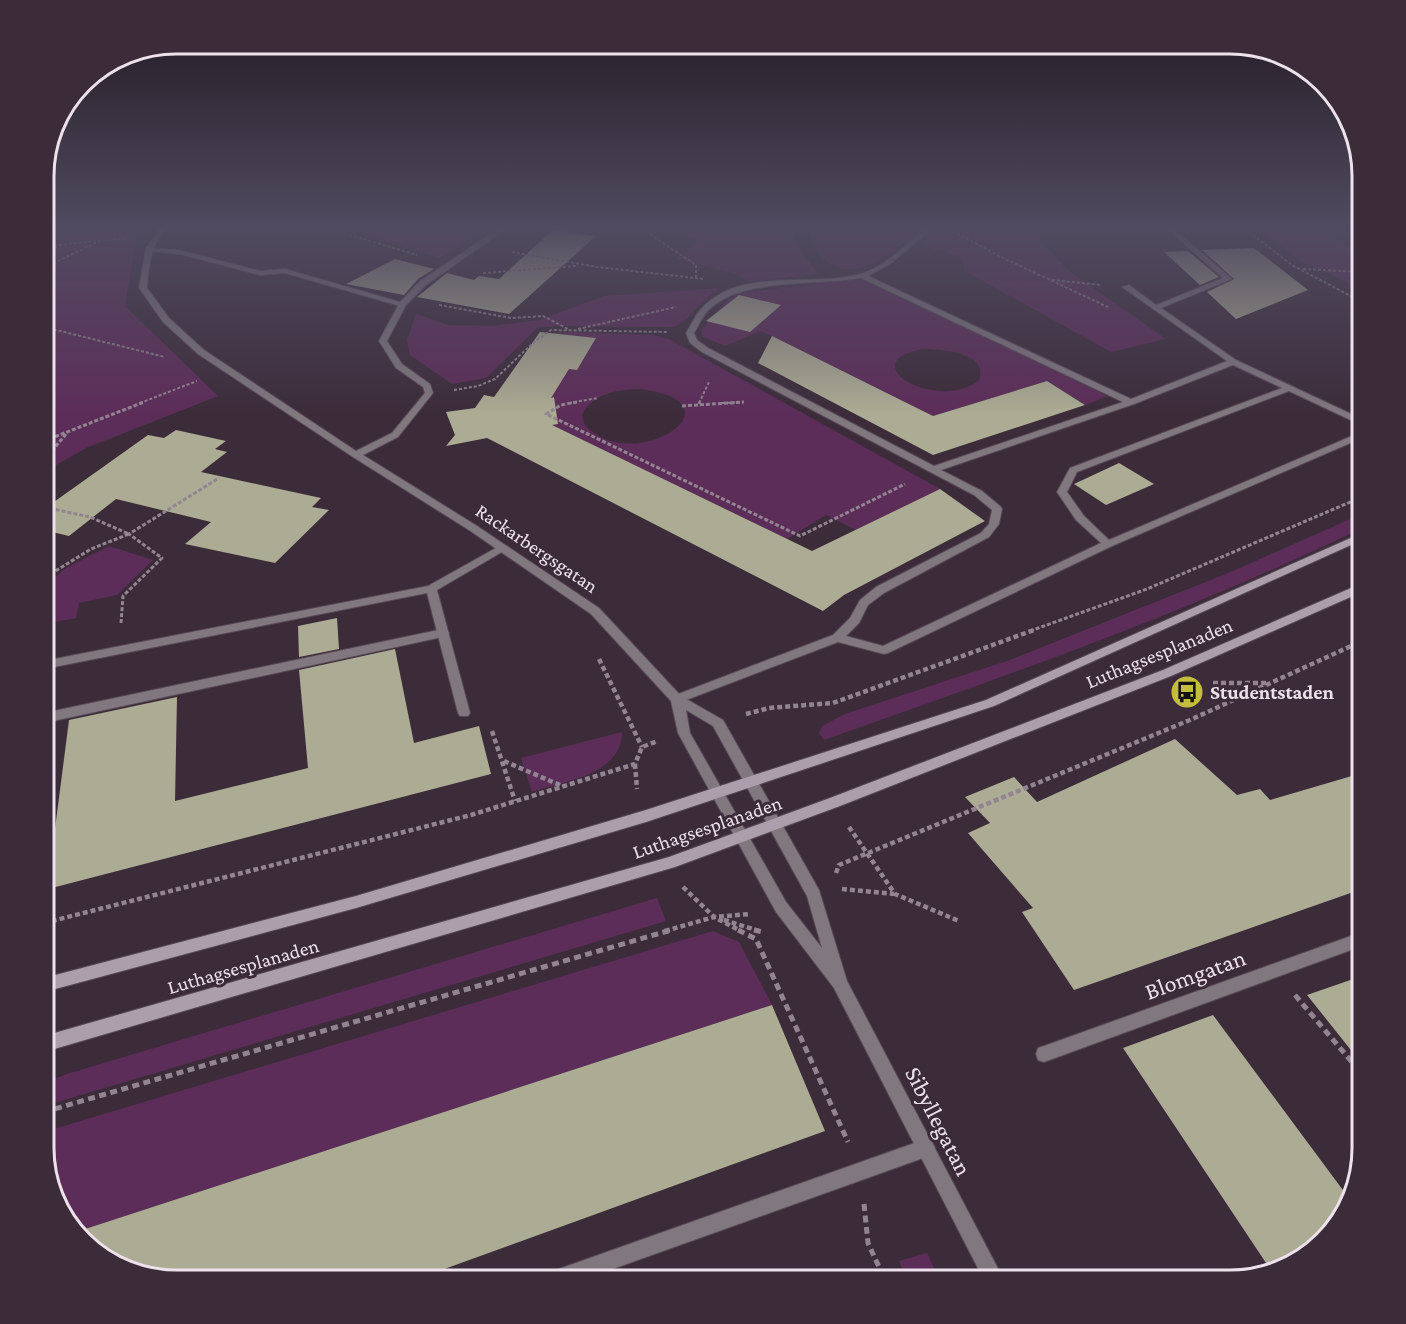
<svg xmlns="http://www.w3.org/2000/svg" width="1406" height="1324" viewBox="0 0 1406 1324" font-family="'Crimson Pro',serif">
<rect width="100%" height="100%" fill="#3c2c3a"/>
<path fill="#5d2d59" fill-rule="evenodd" d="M44,229H138L125,306L218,396L86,448L44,472Z
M347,229H486L440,258Z
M685,229H793L796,245L818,274L750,282L733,273L676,259L700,239L681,235Z
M806,229H822L826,233L866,229H922C881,264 833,299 806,229Z
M943,229H1029L1068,270L1166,339L1111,352L965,271L962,257L919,245Z
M1259,229H1326L1362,256V289L1300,261Z
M857,279L868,281L1107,396L1086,405L1047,381L933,416L761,331L725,346L703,337L701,330L730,298L739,293ZM922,349C939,349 989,352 979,380C940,413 850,364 922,349Z
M721,288C702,298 694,317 674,327L559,326L537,328L486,378L452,384L410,355L407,340L416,314L448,325L493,326L539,320L604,296Z
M570,332L652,335L669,339L940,489L856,530L826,515L787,539L531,415L569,369L577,370L596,339L549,333ZM639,389C750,402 631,479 584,424L582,415C593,393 617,390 639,389Z
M1362,514V528C1189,612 1006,676 824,740L819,733L822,726L845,714L1007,661L1226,574Z
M109,546L153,560L117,595L79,603L76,618L44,624V586L66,568Z
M622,732C622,775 564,781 532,792L521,758Z
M657,898L666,921L44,1106V1083L67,1074Z
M713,931L739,942L772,1005L76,1232L54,1199L44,1157V1132Z
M927,1253L940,1280H907L899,1261Z"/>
<path fill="#acab93" d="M553,230L596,236L509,314L417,297L447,273L474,280L479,276L499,279Z
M1254,248L1308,290L1236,319L1207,292L1234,279L1202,250Z
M1188,251L1219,277L1200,285L1164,252Z
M395,259L434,269L418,279L404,295L346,284Z
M739,295L781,305L750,332L706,321Z
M540,332L596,338L577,370L569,369L551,398L554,397L558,424L552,425L812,551L940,489L985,521L844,595L823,611L487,438L446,446L455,435L446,412L475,408L484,395L494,397Z
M772,336L933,416L1047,381L1085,405L933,455L758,363Z
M176,430L226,441L215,449L227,452L201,472L321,498L312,507L329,510L275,563L185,544L211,522L116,499L69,536L44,530V509L148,435L164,438Z
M1119,463L1154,484L1106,505L1074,484Z
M337,618L339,649L299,657L298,626Z
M395,649L414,743L479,726L491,774L44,890V832L55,829L69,720L177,697L175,801L308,768L299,670Z
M1175,739L1237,795L1260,789L1270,800L1362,773V889L1074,990L1022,912L1033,908L968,833L990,823L965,797L1014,777L1037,802Z
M1362,976V1064L1307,995Z
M772,1005L825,1131L414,1280L176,1281L125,1270L82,1242L76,1232Z
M1213,1015L1351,1201L1324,1242L1281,1270L1272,1272L1123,1048Z"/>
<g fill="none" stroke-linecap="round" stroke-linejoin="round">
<g stroke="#584956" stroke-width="2">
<path id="lane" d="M925,229H932L890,264L868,276L1131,399L1227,361L1122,287L1129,285L1156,305L1223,278L1167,229H1174L1232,279L1161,308L1236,360L1362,419V425L1359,424L1289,391L1077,472L1067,492L1084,516L1109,540L1359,433L1362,432V438L1112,546L888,653L884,654L838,642L681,702H673L671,699L673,696L833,635L850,618L860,600L876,587L981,533L989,524L992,510L974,495L702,352L690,343L686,333C691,325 695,316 701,309C741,266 809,288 860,274C885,267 906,244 925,229ZM861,278L1123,402L934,466L708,348L697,340L694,333C698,327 701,319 706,313C736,277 817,286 861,278ZM1233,365L1282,388L1070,468L1057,492L1076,520L1101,543L883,646L846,636L859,623L868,605L884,593L989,537L999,524L1002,509L1001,507L982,491L941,470L1134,404Z
M148,248L179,250L260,271L285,269L407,304L400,306L285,273L260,275L179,254L146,251V249Z
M503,544L508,547L507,549L437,590L470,713L468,716H460L458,713L427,593L44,669V661L428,586Z
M926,1139L932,1142L935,1148L932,1154L926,1157L582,1280H546L549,1273L556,1270Z"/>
</g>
<g stroke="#584956" stroke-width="2">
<path id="street" d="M159,229H166C150,247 149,265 147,288L169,318L204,350L356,451L392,433L425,393L423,387L396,368L379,341L400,302L420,281L498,229H506L426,285L406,305L387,341L402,364L430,384L433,393L398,437L363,455L477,526L599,608L681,696L723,720L819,890L847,981L1004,1280H984L834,988L776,912L678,733L671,701L591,614L469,530L353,457L198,354L163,322L139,288L146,248ZM686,710L713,726L807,896L822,948L786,902L690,733Z
M443,629L447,630L449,633L447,636L44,723V713Z
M1362,932V946L1044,1062L1038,1060L1036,1054L1038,1048L1044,1046Z"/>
</g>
<g stroke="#584956" stroke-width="2">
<path id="secondary" d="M1362,533V540L994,706L646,822L356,908L44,992V978L356,896L646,810L986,700Z
M1358,585H1362V592L1171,676L840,806L675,867L44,1052V1036L669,857L830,798L1163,670Z"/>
</g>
<path stroke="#928490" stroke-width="2" stroke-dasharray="3 2" stroke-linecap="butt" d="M330,229L417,255
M642,229L696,265V277
M1245,229L1292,265L1362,302
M1342,229L1362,243
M953,231L1001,257L1110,308
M44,247L95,241
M512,252L597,267L704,279
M44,268L99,241L127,238
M1303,269L1362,272
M483,273L576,266
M1052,280L1101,285
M439,305L511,318L543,316L568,329
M44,327L165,357
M578,329L676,307
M454,390L478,386L495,379L534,342L551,330L668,332
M140,403L197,381
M569,403L598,398
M699,403L709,382
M722,403L744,402"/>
<path stroke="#928490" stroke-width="3" stroke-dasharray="4 2" stroke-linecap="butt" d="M577,402L561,405L546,414L800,536L905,484
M699,404L700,402
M682,406L744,402
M44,441L144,402
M44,460L67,433
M44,507L90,517L129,534L91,549L44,578
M121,623L123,596L162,558L129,534L219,478
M1030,631L1147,589L1362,497"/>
<path stroke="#928490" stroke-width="4.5" stroke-dasharray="5 3" stroke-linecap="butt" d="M599,659L642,747
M1213,683H1269
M746,714L769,708L833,703L1034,630
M492,731L515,801
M504,761L562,786
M635,764L637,789
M849,827L895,894L959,921
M836,873L839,865L1190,720L1362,641
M683,887L714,917L741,931
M842,889L894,894
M724,920L759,931
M44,923L471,815L635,764L642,747L658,741
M665,931L714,917L750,914"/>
<path stroke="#928490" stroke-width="5" stroke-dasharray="7 4.5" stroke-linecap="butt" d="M738,930L756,939L848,1142
M754,930L762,932
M1295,995L1362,1074
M44,1112L671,930
M864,1204L868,1243L885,1280"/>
<use href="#lane" fill="#80777f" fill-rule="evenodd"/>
<use href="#street" fill="#80777f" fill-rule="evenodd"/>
<use href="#secondary" fill="#ac9eaa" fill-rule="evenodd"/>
</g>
<linearGradient id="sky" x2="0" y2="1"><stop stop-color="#211820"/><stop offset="0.55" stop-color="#504b60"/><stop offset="1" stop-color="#504b60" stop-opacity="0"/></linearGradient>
<rect width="1406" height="414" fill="url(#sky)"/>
<defs>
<g id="bus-disc" transform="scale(1.725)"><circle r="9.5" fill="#c4bd3e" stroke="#3c2c3a"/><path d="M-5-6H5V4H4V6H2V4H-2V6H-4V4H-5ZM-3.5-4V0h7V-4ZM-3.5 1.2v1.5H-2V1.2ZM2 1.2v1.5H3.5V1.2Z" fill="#111"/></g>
</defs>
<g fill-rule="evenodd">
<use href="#bus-disc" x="1187" y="692"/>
</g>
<g text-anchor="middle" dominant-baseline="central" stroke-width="6" stroke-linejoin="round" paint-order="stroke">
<g font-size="20" fill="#ede2eb" stroke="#3c2c3a">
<text transform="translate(537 548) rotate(34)">Rackarbergsgatan</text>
<text transform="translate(1159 653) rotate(-22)">Luthagsesplanaden</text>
<text transform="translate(707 827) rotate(-19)">Luthagsesplanaden</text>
<text transform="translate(243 966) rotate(-16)">Luthagsesplanaden</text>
</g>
<g font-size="20" font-weight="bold" fill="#ede2eb" stroke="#3c2c3a" text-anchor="start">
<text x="1210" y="692">Studentstaden</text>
</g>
<g font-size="24" fill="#ede2eb" stroke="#3c2c3a">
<text transform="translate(1195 974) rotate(-20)">Blomgatan</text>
<text transform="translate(939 1121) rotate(63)">Sibyllegatan</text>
</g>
</g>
<path d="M0 0H1406V1324H0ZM176 54H1230A122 122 0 0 1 1352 176V1148A122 122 0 0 1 1230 1270H176A122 122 0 0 1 54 1148V176A122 122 0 0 1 176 54Z" fill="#3c2c3a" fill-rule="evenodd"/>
<path fill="none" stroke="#ede2eb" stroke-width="3" d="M176 54H1230A122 122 0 0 1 1352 176V1148A122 122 0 0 1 1230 1270H176A122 122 0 0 1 54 1148V176A122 122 0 0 1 176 54Z"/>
</svg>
